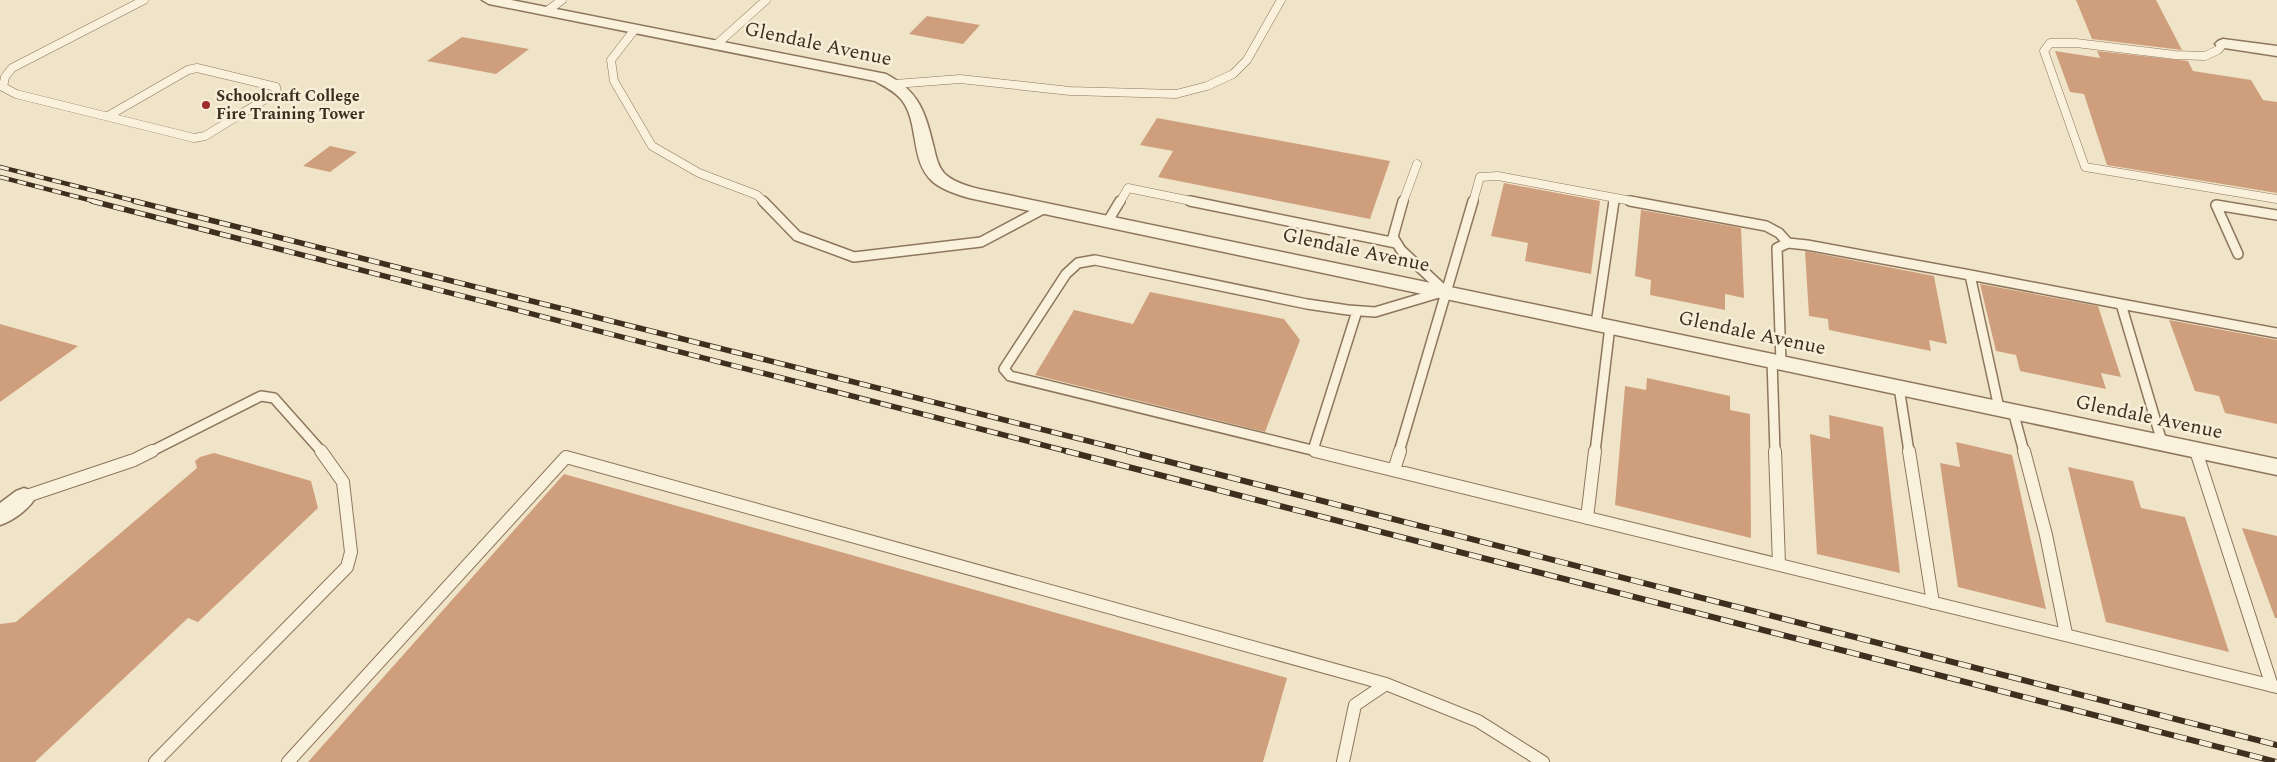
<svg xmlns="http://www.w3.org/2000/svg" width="2277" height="762" viewBox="0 0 2277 762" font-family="Spectral,serif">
<rect width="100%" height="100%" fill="#f0e4c8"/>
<path fill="#cf9f7d" d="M2076,0H2156L2182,50L2092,39Z
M927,16L980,25L963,44L909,34Z
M462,37L529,49L496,74L427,61Z
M2055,51L2100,58L2097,51L2188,61L2193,71L2251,80L2263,100L2277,102V193L2107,165L2084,94L2070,92Z
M1157,118L1390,161L1370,219L1158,177L1173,151L1140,145Z
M330,146L357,152L330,172L303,166Z
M1504,183L1600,201L1591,274L1525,261L1528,243L1491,236Z
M1641,210L1741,228L1744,298L1725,294V310L1650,295L1651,280L1635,276Z
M1805,251L1934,276L1947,344L1929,340L1931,351L1829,330L1828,319L1809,316Z
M1980,284L2098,306L2121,377L2101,373L2106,389L2020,371L2016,355L1996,351Z
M1150,292L1284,319L1300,340L1265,432L1035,375L1074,310L1133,324Z
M2169,320L2277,340V424L2225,413L2219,396L2195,391Z
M0,324L78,346L0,402Z
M1647,378L1730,396V410L1750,414L1751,538L1615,505L1625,386L1646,390Z
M1829,415L1883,427L1900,573L1817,554L1810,434L1830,439Z
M1956,442L2012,455L2046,609L1958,587L1940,463L1960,467Z
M214,453L311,481L318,508L198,622L188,618L35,762H0V624L16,622L197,468L195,461L200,457Z
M2068,467L2133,481L2141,508L2185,517L2229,652L2106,622Z
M564,474L1287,678L1263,762H308Z
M2242,528L2277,536V618H2275Z"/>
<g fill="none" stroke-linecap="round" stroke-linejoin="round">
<g stroke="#8d765c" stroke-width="9">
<path id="service-far2" d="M547,11L562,0
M635,29L611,60L614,81L652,146L699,173L757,195L764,202
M2223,44L2218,50L2205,56L2175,55L2076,43H2050L2044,51L2085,167L2277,199
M716,45L766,0
M895,84L960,79L1070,91L1176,94L1207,86L1233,74L1247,60L1281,0
M108,116L188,70L197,68L276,87L277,92L205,136L194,138L16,94L3,87L5,77L12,68L144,0
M1120,202L1128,188L1196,202
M1403,202L1417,164
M1473,202L1480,177L1498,176L1637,202
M1613,202L1614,198"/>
</g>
<g stroke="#8d765c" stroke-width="12">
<path id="service-far1" d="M763,201L797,236L854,257L981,242L1045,208
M1190,201L1396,243
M1403,201L1393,237L1401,250L1445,291
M1630,201L1766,226L1779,233L1788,243
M1108,221L1120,201
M2238,254L2216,205L2277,215
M2121,304L2277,333
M1596,323L1614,201
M1772,360L1775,452
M1781,362L1777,248L1788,243L1807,245L1970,275
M1899,387L1909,452
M1999,408L1970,275L2121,304L2162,442
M2013,411L2024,452
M1313,450L1357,311
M2196,450L2197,452
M150,452L261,396L274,398L322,452
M1320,452L1010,376L1004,369L1066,274L1078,263L1095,260L1307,304L1348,310L1375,312L1442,292
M1399,452L1473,201
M1595,452L1610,326"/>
</g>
<g stroke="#8d765c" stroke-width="14">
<path id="service" d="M1315,451L2277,687
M1775,451L1779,564
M1909,451L1933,603
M2024,451L2046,535L2066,634
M2196,451L2272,686
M1394,470L1400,451
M24,497L134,460L152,451
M1587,518L1595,451
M155,762L347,567L351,552L343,482L321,451
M288,762L566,457L1386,684
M1343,762L1355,705L1386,684L1478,721L1543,762"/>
</g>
<g stroke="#8d765c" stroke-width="3">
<path id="minor" d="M482,0H511L886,74C920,92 925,112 934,148C936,157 938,166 944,173C953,182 967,186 979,189L2277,459V475L969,198C956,194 943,190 933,182C909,161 920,122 901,99C894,91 884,86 875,81L489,4Z
M2223,39L2277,46V56L2218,47L2215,44L2218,41Z
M24,488L32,491L36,497C29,509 13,521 0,525V503L16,491Z"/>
</g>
<use href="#service-far2" stroke="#faf1dc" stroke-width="8"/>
<use href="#service-far1" stroke="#faf1dc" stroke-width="9"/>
<use href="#service" stroke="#faf1dc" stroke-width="12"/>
<use href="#minor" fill="#faf1dc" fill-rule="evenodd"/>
<g stroke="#3d2e20" stroke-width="4.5">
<path id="rail-far2" d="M0,167L139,202
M0,177L97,202"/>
</g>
<g stroke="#3d2e20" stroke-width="5.5">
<path id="rail-far1" d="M92,201L1070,452
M134,201L1132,452"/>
</g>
<g stroke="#3d2e20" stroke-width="6">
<path id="rail" d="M1066,451L2277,762
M1127,451L2277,745"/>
</g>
<use href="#rail-far2" stroke="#f7eed8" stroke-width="3" stroke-dasharray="9" stroke-linecap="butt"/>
<use href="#rail-far1" stroke="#f7eed8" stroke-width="4" stroke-dasharray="11" stroke-linecap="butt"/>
<use href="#rail" stroke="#f7eed8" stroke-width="4.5" stroke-dasharray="13" stroke-linecap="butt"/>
</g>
<circle fill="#9e2a2b" stroke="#f7eed8" stroke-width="2" cx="206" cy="105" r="5"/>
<g text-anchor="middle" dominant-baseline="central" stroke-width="5" stroke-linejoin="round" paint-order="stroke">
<g font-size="16" font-weight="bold" fill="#3d2e20" stroke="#f7eed8" text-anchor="start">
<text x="216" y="96">Schoolcraft College<tspan x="216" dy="18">Fire Training Tower</tspan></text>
</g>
<g font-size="20" fill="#3d2e20" stroke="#f7eed8">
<text transform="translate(818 44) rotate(12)">Glendale Avenue</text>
<text transform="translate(1356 250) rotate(12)">Glendale Avenue</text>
<text transform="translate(1752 333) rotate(12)">Glendale Avenue</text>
<text transform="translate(2149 417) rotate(12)">Glendale Avenue</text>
</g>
</g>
</svg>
